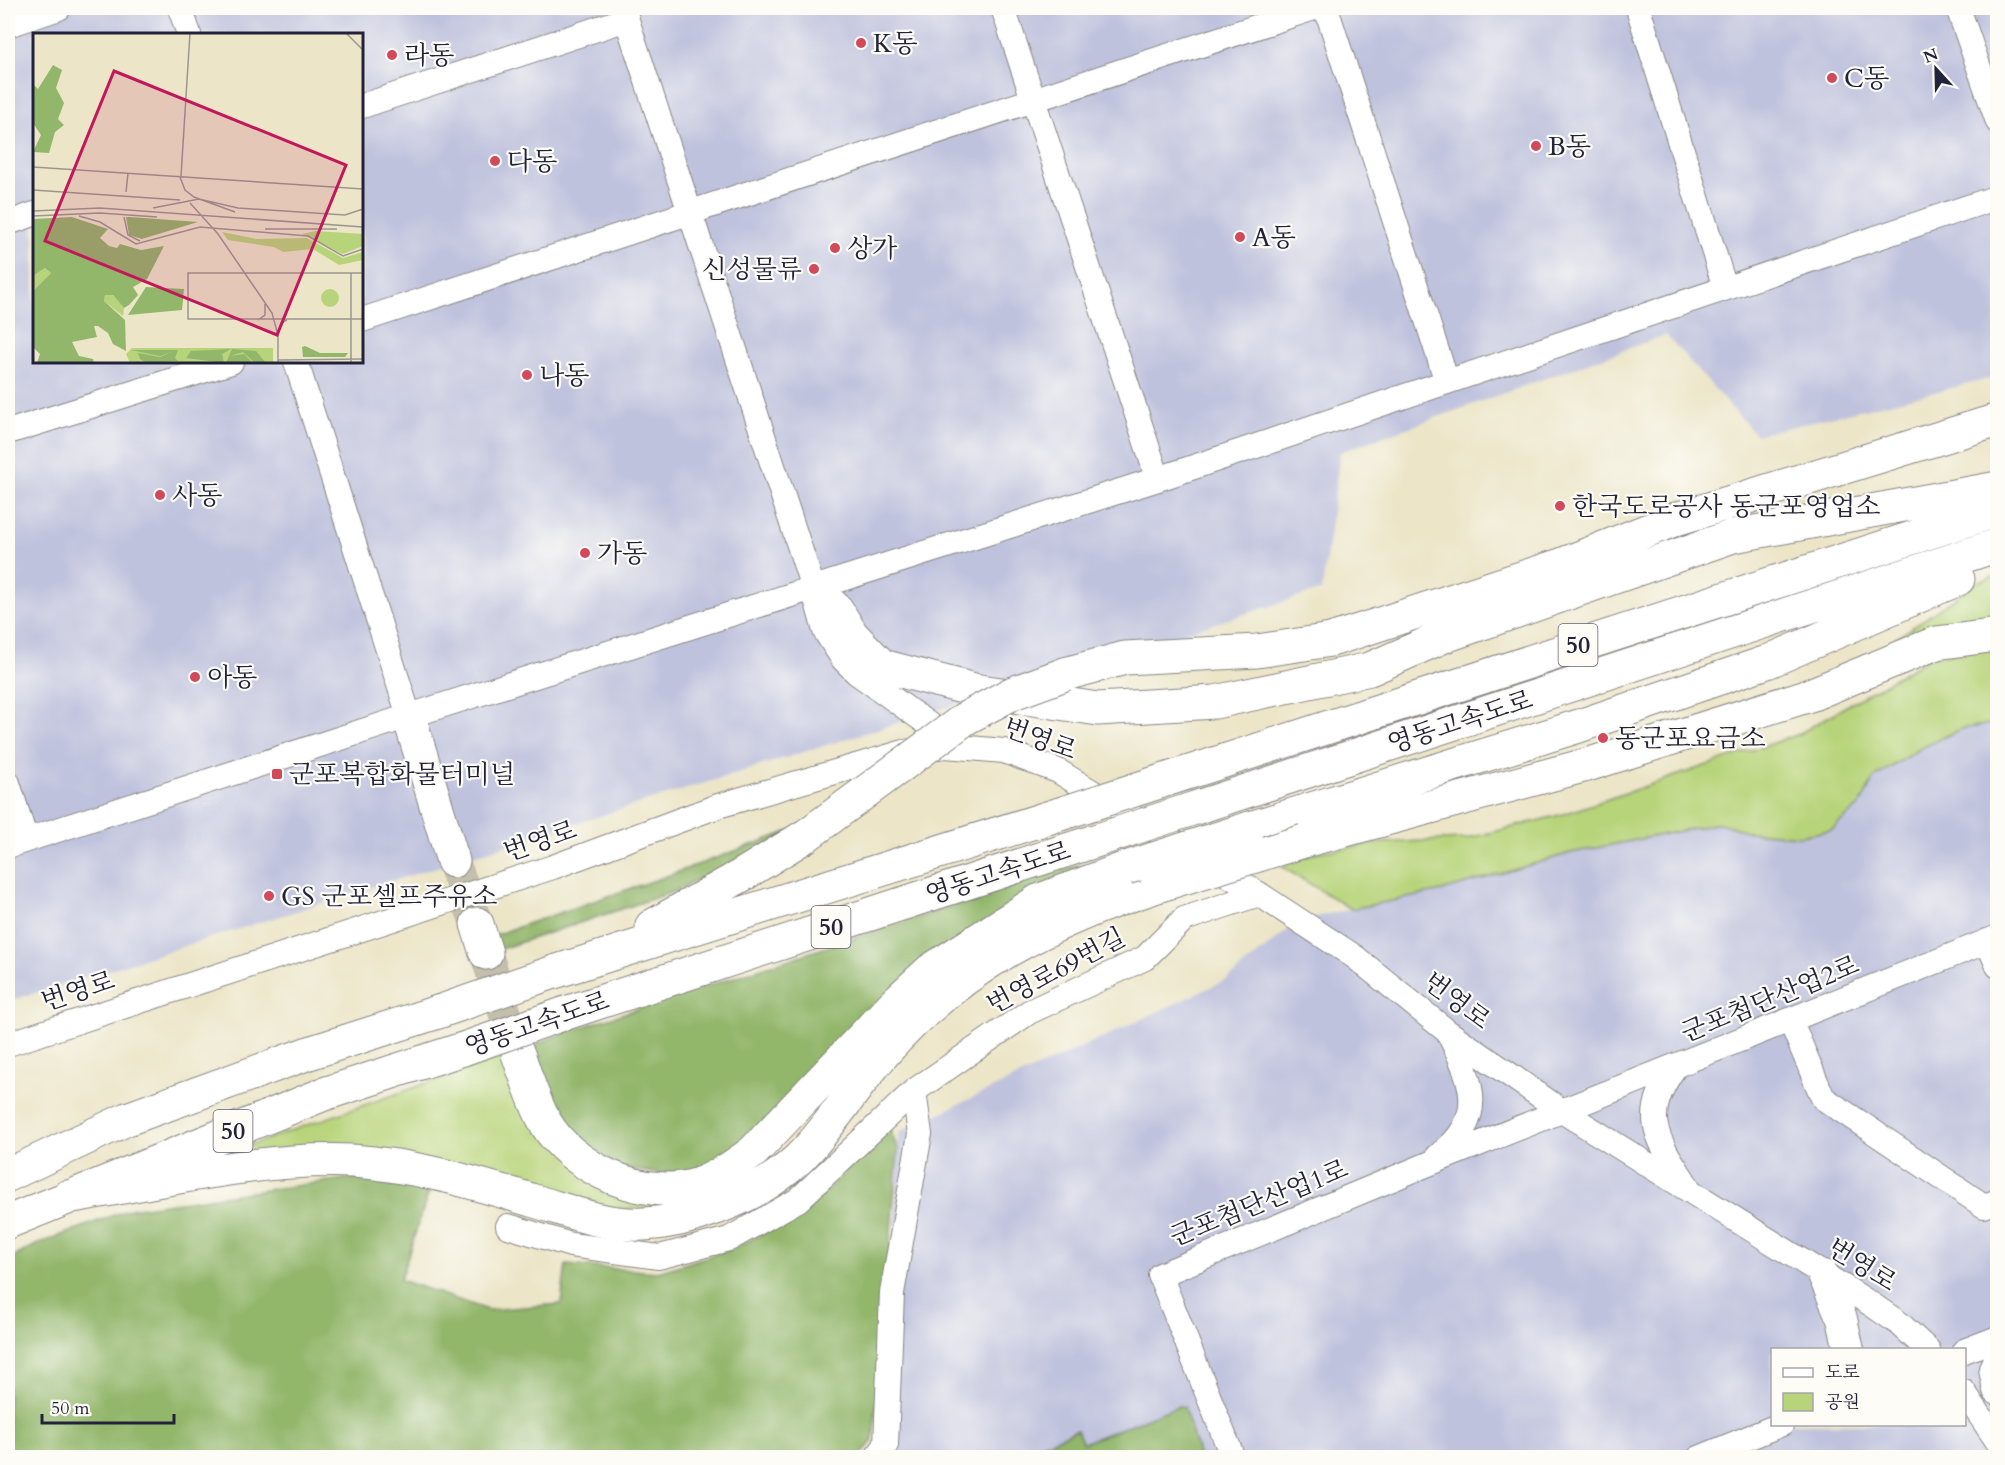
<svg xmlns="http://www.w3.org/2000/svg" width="2005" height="1465" viewBox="0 0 2005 1465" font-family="Cardo,'Noto Serif KR',serif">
<rect width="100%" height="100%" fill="#fdfcf7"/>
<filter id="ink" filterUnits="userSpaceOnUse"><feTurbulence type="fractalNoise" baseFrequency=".0167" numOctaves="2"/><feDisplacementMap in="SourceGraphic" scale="12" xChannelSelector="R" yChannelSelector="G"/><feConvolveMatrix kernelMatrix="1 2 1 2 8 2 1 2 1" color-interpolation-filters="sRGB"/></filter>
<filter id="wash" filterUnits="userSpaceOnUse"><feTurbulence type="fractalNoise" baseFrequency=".008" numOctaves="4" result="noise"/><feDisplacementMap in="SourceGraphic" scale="24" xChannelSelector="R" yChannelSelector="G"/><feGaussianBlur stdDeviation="1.35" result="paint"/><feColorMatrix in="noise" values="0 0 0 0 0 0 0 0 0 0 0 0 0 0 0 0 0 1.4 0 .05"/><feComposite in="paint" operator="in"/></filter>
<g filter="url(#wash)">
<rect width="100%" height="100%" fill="#ece5c8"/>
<path fill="#bfc2dd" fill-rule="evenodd" d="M8,8H1997V377L1756,435L1666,335L1340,452L1322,590L12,1000L8,987ZM34,34H362V362H34Z
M1997,723V1457L881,1458L886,1444L899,1132L1228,979L1300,920L1447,889L1571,853L1720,822L1749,832L1860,805L1874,778L1919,749L1961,729ZM1772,1350H1964V1424H1772Z"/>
<path fill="#b8d47a" stroke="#6d7b5a" stroke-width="1.5" d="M1997,575V627L1953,630L1888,644L1978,582Z
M1997,646V723L1961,729L1919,749L1874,778L1860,805L1831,830L1800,836L1749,832L1720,823L1571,853L1442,891L1351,909L1282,867L1318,852L1382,843L1466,839L1564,814L1799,734L1930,657Z
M507,1055L665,1203L666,1208L630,1209L222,1155Z"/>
<path fill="#92b66a" stroke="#5a6c52" stroke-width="1.5" d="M804,826L673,892L497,950L492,936L664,877Z
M1078,865L1080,872L745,1145L717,1163L685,1172L654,1173L606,1165L554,1120L527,1049L560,1034Z
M889,1128L898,1149L873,1441L859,1457L8,1458V1260L38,1244L130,1209L351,1178L429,1191L400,1280L488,1310L561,1304L566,1265L658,1272L735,1248L809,1208Z
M1178,1406L1184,1407L1199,1457H1013L1077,1430L1083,1443Z"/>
</g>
<g filter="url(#ink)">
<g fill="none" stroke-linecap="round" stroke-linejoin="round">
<path stroke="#c4beac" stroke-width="33" stroke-dasharray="33 16" stroke-linecap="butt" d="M453,861L477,924
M486,953L518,1054"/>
<g stroke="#878482" stroke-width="26">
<path id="minor" d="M180,8L189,34
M623,8L813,588L825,631L843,659L857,673L931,726L946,746
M1003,8L1158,479
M1326,8L1447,382
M1638,8L1725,288
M1958,8L1998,122
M8,25L59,8
M362,106L627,19
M8,223L34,214
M362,320L1314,8
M296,362L409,716
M8,432L231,362
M8,783L26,840
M8,846L409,716L1158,479L1998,197
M1987,941L1998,966
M1791,1022L1823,1098L1984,1206L1998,1201
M8,1044L553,867L718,806L904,752L946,746L1004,751L1058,771L1259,894L1355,957L1448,1032L1562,1111L1871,1304L1900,1324L1928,1350
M1675,1067C1638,1118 1658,1140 1688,1187
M1438,1156C1489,1118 1472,1081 1449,1034
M508,1226L571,1245L659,1257L729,1239L798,1200L914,1091L1029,1012L1145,958L1184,919L1259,894
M1964,1351L1998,1338
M1964,1392L1998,1442
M876,1458L886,1445L892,1293L920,1134L914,1091
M1233,1458L1160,1275L1426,1165L1998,937
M1699,1458L1782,1424"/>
</g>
<g stroke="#878482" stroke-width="32">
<path id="major" d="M1823,1275L1842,1319L1849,1350
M1998,1359L1994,1369L1998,1390"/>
</g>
<g stroke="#878482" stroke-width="35">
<path id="highway" d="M813,588L837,610L852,635L882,666L974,690L1098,709L1215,702L1370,669L1442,637L1733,536L1998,488
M1065,674L1125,658L1257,651L1331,640L1561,565L1676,519L1998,420
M409,716L453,861
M1159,782L1998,510
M1198,807L1998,545
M1247,829L1579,726L1767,662L1958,579
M1304,841L1590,764L1810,695L1936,643L1998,635
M477,924L486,953
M652,926L744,874
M554,972L1060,814
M566,1013L1095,841
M518,1054C526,1076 533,1100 545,1122C572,1169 646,1202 699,1184C720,1176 736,1165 754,1151L895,1003L931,970L1038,901L1126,868
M8,1175L127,1119L306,1054L441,1011
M67,1197C158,1182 259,1157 352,1161C414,1165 472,1182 531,1200C567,1210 607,1227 644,1224C669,1223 693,1217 716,1208C749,1196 784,1176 808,1149C835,1119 857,1084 884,1053C959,967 1050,921 1157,886
M8,1222L324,1094L463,1049"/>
</g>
<use href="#minor" stroke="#fff" stroke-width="24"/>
<use href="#major" stroke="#fff" stroke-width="30"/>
<use href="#highway" stroke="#fff" stroke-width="33"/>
<g stroke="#878482" stroke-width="35" stroke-linecap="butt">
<path id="highway-bridge" d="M1060,814L1159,782
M1095,841L1198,807
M1126,868L1247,829
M744,874L807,835L966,718L1013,693L1065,674
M1157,886L1304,841
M441,1011L554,972
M463,1049L566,1013"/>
</g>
<use href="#highway-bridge" stroke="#fff" stroke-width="33"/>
</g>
</g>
<g fill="#d1495b" stroke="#fdfcf7" stroke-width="2">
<circle cx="861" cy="43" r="6"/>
<circle cx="392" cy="55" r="6"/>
<circle cx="1832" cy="78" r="6"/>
<circle cx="1536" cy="146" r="6"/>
<circle cx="495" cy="161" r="6"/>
<circle cx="1240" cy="237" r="6"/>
<circle cx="835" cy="248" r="6"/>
<circle cx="814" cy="269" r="6"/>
<circle cx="527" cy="375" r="6"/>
<circle cx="160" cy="495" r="6"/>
<circle cx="1560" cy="506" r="6"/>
<circle cx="585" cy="553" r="6"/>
<circle cx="195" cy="677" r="6"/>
<circle cx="1603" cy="738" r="6"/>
<rect x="271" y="768" width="12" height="12" rx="3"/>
<circle cx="269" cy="896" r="6"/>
</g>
<g text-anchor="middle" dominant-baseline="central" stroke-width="4.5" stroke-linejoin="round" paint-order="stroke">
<g fill="#fdfcf7" stroke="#646373" stroke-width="1.5">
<rect x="1558.5" y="624" width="39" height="42" rx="4.5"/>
<rect x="811.5" y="906" width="39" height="42" rx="4.5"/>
<rect x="213.5" y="1110" width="39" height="42" rx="4.5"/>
</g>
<g font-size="24" font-weight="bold" fill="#22223b">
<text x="1578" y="645">50</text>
<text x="831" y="927">50</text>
<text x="233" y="1131">50</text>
</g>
<g font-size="26" fill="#22223b" stroke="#fdfcf7" text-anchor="start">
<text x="873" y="43">K동</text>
<text x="404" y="55">라동</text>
<text x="1844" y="78">C동</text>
<text x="1548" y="146">B동</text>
<text x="507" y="161">다동</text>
<text x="1252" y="237">A동</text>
<text x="847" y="248">상가</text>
<text x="802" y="269" text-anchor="end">신성물류</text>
<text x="539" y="375">나동</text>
<text x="172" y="495">사동</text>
<text x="1572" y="506">한국도로공사 동군포영업소</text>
<text x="597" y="553">가동</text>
<text x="207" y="677">아동</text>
<text x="1615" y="738">동군포요금소</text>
<text x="289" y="774">군포복합화물터미널</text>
<text x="281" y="896">GS 군포셀프주유소</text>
</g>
<g font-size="26" fill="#22223b" stroke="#fdfcf7">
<text transform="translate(1460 722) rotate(-18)">영동고속도로</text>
<text transform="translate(1040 739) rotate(20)">번영로</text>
<text transform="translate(540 841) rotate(-19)">번영로</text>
<text transform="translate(998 873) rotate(-18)">영동고속도로</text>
<text transform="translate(1056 971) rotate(-28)">번영로69번길</text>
<text transform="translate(78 991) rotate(-18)">번영로</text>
<text transform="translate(1770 999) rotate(-22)">군포첨단산업2로</text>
<text transform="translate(1457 1001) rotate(37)">번영로</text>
<text transform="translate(537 1024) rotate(-19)">영동고속도로</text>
<text transform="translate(1259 1203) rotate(-22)">군포첨단산업1로</text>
<text transform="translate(1862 1265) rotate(32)">번영로</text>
</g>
</g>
<g transform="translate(33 33)">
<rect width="330" height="330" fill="#ece5c8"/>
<path d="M283,198L330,201V213L310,221L269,201ZM189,199L224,206L274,205L310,225L330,219V227L306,232L280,216L250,219L241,214L195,207ZM12,235L18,240L0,258V243ZM288 265a9 9 0 1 1 18 0a9 9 0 1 1-18 0ZM72,262H80L91,275L90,283L71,268ZM99,315H240V330H97L93,321Z" fill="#b8d47a"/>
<path d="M20,32L29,37L23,55L31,70L25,86L31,92L22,99L16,120L0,119L8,102L0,90V51L5,56ZM39,184L75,196L67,205L76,213L84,215L87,211L108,217L131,213L114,246L100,254L105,262L96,272L91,275L80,262H72L71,268L92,287L93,318L80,311L75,300L65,293H61L64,304L39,309L46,323L60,326L61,330H4L7,321L0,314V258L18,240L12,235L0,243V186ZM93,184H97L165,189L109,206L96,202ZM113,254L151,256L149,277L95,282ZM272,313L287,320H315L312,324H270L269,314ZM198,316L189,321L191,330L153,325L158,318ZM199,316L223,318L233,330H222L210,319L197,323L211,321L220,330H193ZM98,317H145L142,325L145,328L114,330L107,326L105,320L127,324L141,318L127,323Z" fill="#92b66a"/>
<path fill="none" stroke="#9b9790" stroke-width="1.5" d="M313,0L330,17M0,134L330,156M148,143L157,0M147,144L152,157L161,164L202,179M0,157L147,167M93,159L95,140M157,170L185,201L239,280L245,302V330M120,175L166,166L205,175L312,182L330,176M0,178L67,175L330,194M0,183L67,180L124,184M46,183L67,189L103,211L167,194L275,203L310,223L330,216M91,184L95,202L107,208M232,196H304M318,240V330M330,240H155V286H330M225,287L232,282V271M245,302L248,290L254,287M245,327L330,326"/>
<path fill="#c2185b" fill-opacity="0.15" stroke="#c2185b" stroke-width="3" d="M81,38L313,132L244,302L12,208Z"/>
<rect width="330" height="330" fill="none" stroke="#22223b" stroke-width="3"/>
</g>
<rect width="2005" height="1465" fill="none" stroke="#fdfcf7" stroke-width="30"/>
<rect x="1771" y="1348" width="195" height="78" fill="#fdfcf7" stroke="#a5a5ac" stroke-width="1.5"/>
<rect x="1783" y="1368" width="30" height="9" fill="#ffffff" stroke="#a5a5ac" stroke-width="1.5"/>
<text x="1825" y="1378" font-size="18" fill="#22223b">도로</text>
<rect x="1783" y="1393" width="30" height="18" fill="#b8d47a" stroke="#a5a5ac" stroke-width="1.5"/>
<text x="1825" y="1408" font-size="18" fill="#22223b">공원</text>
<g transform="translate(1936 69) rotate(338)" stroke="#fdfcf7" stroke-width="4.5" paint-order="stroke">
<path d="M0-4.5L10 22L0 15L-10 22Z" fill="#22223b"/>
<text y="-9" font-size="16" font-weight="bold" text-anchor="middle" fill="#22223b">N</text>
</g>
<path d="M42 1414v9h132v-9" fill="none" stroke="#22223b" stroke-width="3"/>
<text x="51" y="1414" font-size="18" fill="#22223b" stroke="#fdfcf7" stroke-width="4.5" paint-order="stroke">50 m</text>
</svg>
